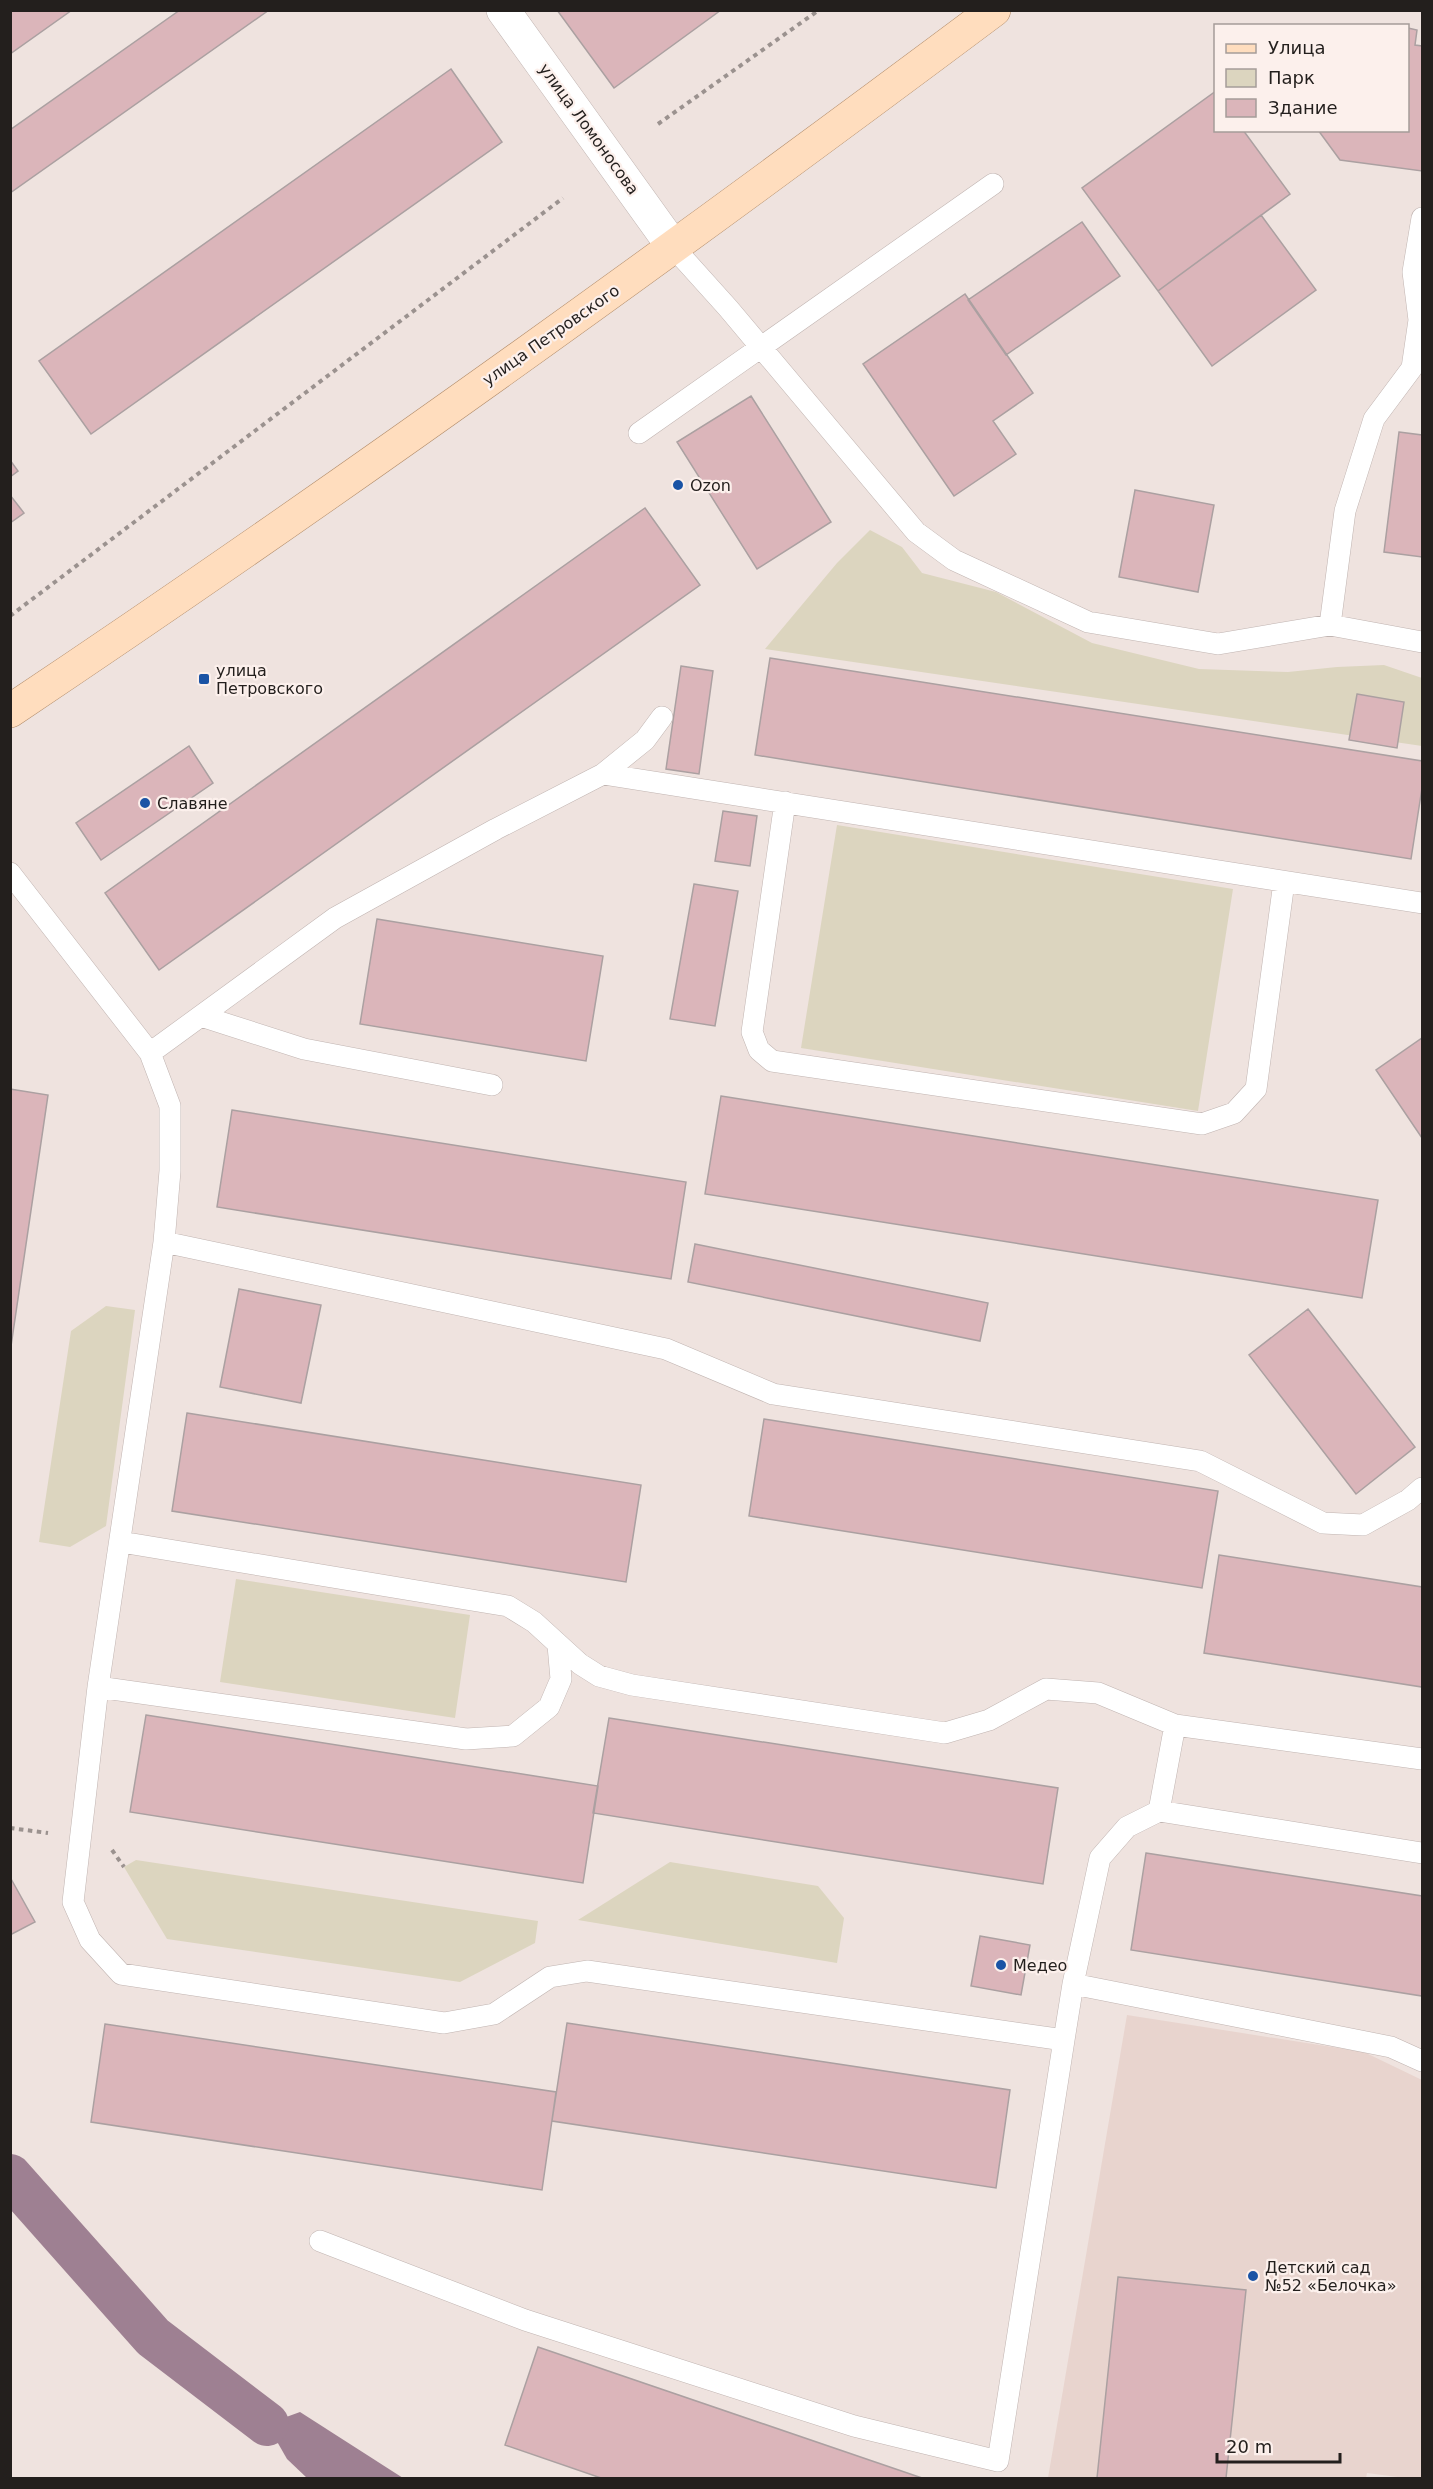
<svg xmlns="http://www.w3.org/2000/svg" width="1433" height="2489" viewBox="0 0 1433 2489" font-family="'DejaVu Sans',sans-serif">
<rect width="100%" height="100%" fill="#efe3df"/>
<path fill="#e8d4ce" d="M1127,2015L1364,2052L1422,2080V2478H1405L1367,2473L1366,2478H1048Z"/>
<path fill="#dcd5bf" d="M870,530L902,547L922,573L996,592L1092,643L1199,669L1288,672L1337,667L1384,665L1422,678V746L765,649L837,563Z
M837,825L1233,889L1198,1111L801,1048Z
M106,1306L135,1310L106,1526L70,1547L39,1542L71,1331Z
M236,1579L470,1615L455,1718L220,1682Z
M136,1860L538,1921L535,1943L460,1982L167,1939L124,1867Z
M670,1862L818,1886L844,1918L837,1963L578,1920Z"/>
<path fill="#9e8092" d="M300,2412L403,2478H307L287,2459L267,2424Z"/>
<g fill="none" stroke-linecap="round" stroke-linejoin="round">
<path stroke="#9e8092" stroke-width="44" d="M10,2176L153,2337L267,2424"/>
</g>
<path fill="#dbb5ba" stroke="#aba0a1" stroke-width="1.5" d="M10,10H72L10,54Z
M180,10H269L10,193V130Z
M557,10H721L614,88Z
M1408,28L1417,30L1415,45L1422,46V171L1340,160L1318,130H1408Z
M451,69L502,142L91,434L39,361Z
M1216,91V130H1243L1290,194L1158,291L1082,188Z
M1261,215L1316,290L1212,366L1158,291Z
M1082,222L1120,276L1006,355L968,300Z
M965,294L1033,393L993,421L1016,454L954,496L863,364Z
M751,396L831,522L757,569L677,442Z
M1399,432L1422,435V557L1384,552Z
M10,460L18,471L10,477Z
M1135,490L1214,505L1198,592L1119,577Z
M10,495L24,513L10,523Z
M645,508L700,585L159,970L105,893Z
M770,658L1422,761V788L1411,859L755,755Z
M681,666L713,671L699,774L666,769Z
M1357,694L1404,702L1397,748L1349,740Z
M189,746L213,783L101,860L76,823Z
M723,811L757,816L750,866L715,861Z
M694,884L738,891L715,1026L670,1019Z
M377,919L603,956L586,1061L360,1024Z
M1422,1038V1138L1376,1070Z
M10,1089L48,1095L10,1353Z
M721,1096L1378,1200L1362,1298L705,1194Z
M232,1110L686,1182L671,1279L217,1207Z
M695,1244L988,1303L980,1341L688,1282Z
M239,1289L321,1305L301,1403L220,1387Z
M1308,1309L1415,1447L1356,1494L1249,1355Z
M187,1413L641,1485L626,1582L172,1511Z
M764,1419L1218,1491L1202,1588L749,1516Z
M1219,1555L1422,1587V1687L1204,1653Z
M146,1715L598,1786L583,1883L130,1812Z
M609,1718L1058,1788L1043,1884L593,1813Z
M1146,1853L1422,1896V1996L1131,1950Z
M10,1877L35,1922L10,1935Z
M980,1936L1030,1945L1021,1995L971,1986Z
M567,2023L1010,2090L996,2188L552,2121Z
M105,2024L556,2092L542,2190L91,2122Z
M1118,2277L1246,2290L1226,2478H1097Z
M538,2347L922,2478H601L505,2445Z"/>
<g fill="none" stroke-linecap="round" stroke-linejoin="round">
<g stroke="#c0b4b1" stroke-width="22">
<path id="service" d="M674,248L728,308L916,532L954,560L1088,622L1218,644L1330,625L1422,642
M639,433L993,184
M1330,625L1345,511L1374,419L1412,368L1419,320L1413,272L1422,218
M603,774L1422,903
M785,802L752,1032L759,1050L772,1061L1202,1124L1234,1113L1256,1089L1284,882
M10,873L150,1053L170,1106V1171L164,1242L98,1687L73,1902L90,1940L121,1974L444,2023L494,2014L550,1977L587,1971L1064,2040L1073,1984L1391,2047L1422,2061
M201,1016L304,1049L492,1085
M150,1053L335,918L496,829L603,774L645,740L662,717
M164,1242L666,1349L773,1394L1200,1461L1323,1523L1363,1525L1408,1500L1422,1488
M121,1542L508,1606L534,1622L580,1664L599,1676L632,1685L945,1733L989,1720L1046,1689L1098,1693L1175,1725
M98,1687L466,1739L513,1736L549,1707L561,1679L558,1645
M1159,1811L1175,1725L1422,1759
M1073,1984L1100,1858L1127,1827L1159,1811L1422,1853
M320,2241L525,2320L854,2426L998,2461L1064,2040"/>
</g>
<g stroke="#c0b4b1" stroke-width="34">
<path id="minor" d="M503,10L674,248"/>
</g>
<g stroke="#b28c6a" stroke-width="34">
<path id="primary" d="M10,711C345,487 672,251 994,10"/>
</g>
<path stroke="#9b928f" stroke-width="4" stroke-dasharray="4.5 4.5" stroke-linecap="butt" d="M658,124L819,10
M10,616L563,198
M10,1828L48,1833
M112,1850L124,1867"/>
<use href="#service" stroke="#fff" stroke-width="21"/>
<use href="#minor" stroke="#fff" stroke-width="33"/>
<use href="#primary" stroke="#ffddbe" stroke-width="33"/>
</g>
<g fill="#1a53a5" stroke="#fcf0ec" stroke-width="2">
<circle cx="678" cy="485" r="6"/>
<rect x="198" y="673" width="12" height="12" rx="3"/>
<circle cx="145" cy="803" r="6"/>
<circle cx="1001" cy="1965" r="6"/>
<circle cx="1253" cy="2276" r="6"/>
</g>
<g text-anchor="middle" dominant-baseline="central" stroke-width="4.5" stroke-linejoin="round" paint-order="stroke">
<g font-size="16" fill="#231f1d" stroke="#fcf0ec">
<text transform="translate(589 129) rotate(54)">улица Ломоносова</text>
<text transform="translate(551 335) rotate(-35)">улица Петровского</text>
</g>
<g font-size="16" fill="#231f1d" stroke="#fcf0ec" text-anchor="start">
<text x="690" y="485">Ozon</text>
<text x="216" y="670">улица<tspan x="216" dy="18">Петровского</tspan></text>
<text x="157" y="803">Славяне</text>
<text x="1013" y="1965">Медео</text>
<text x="1265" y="2267">Детский сад<tspan x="1265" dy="18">№52 «Белочка»</tspan></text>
</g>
</g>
<rect width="1433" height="2489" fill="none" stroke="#231f1d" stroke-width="24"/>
<rect x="1214" y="24" width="195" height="108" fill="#fcf0ec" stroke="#a59c99" stroke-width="1.5"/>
<rect x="1226" y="44" width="30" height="9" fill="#ffddbe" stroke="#a59c99" stroke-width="1.5"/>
<text x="1268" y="54" font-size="18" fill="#231f1d">Улица</text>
<rect x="1226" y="69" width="30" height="18" fill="#dcd5bf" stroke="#a59c99" stroke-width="1.5"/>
<text x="1268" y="84" font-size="18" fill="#231f1d">Парк</text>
<rect x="1226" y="99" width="30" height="18" fill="#dbb5ba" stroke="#a59c99" stroke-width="1.5"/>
<text x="1268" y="114" font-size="18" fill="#231f1d">Здание</text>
<path d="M1217 2453v9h123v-9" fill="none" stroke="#231f1d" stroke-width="3"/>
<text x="1226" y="2453" font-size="18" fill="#231f1d" stroke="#fcf0ec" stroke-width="4.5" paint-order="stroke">20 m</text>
</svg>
